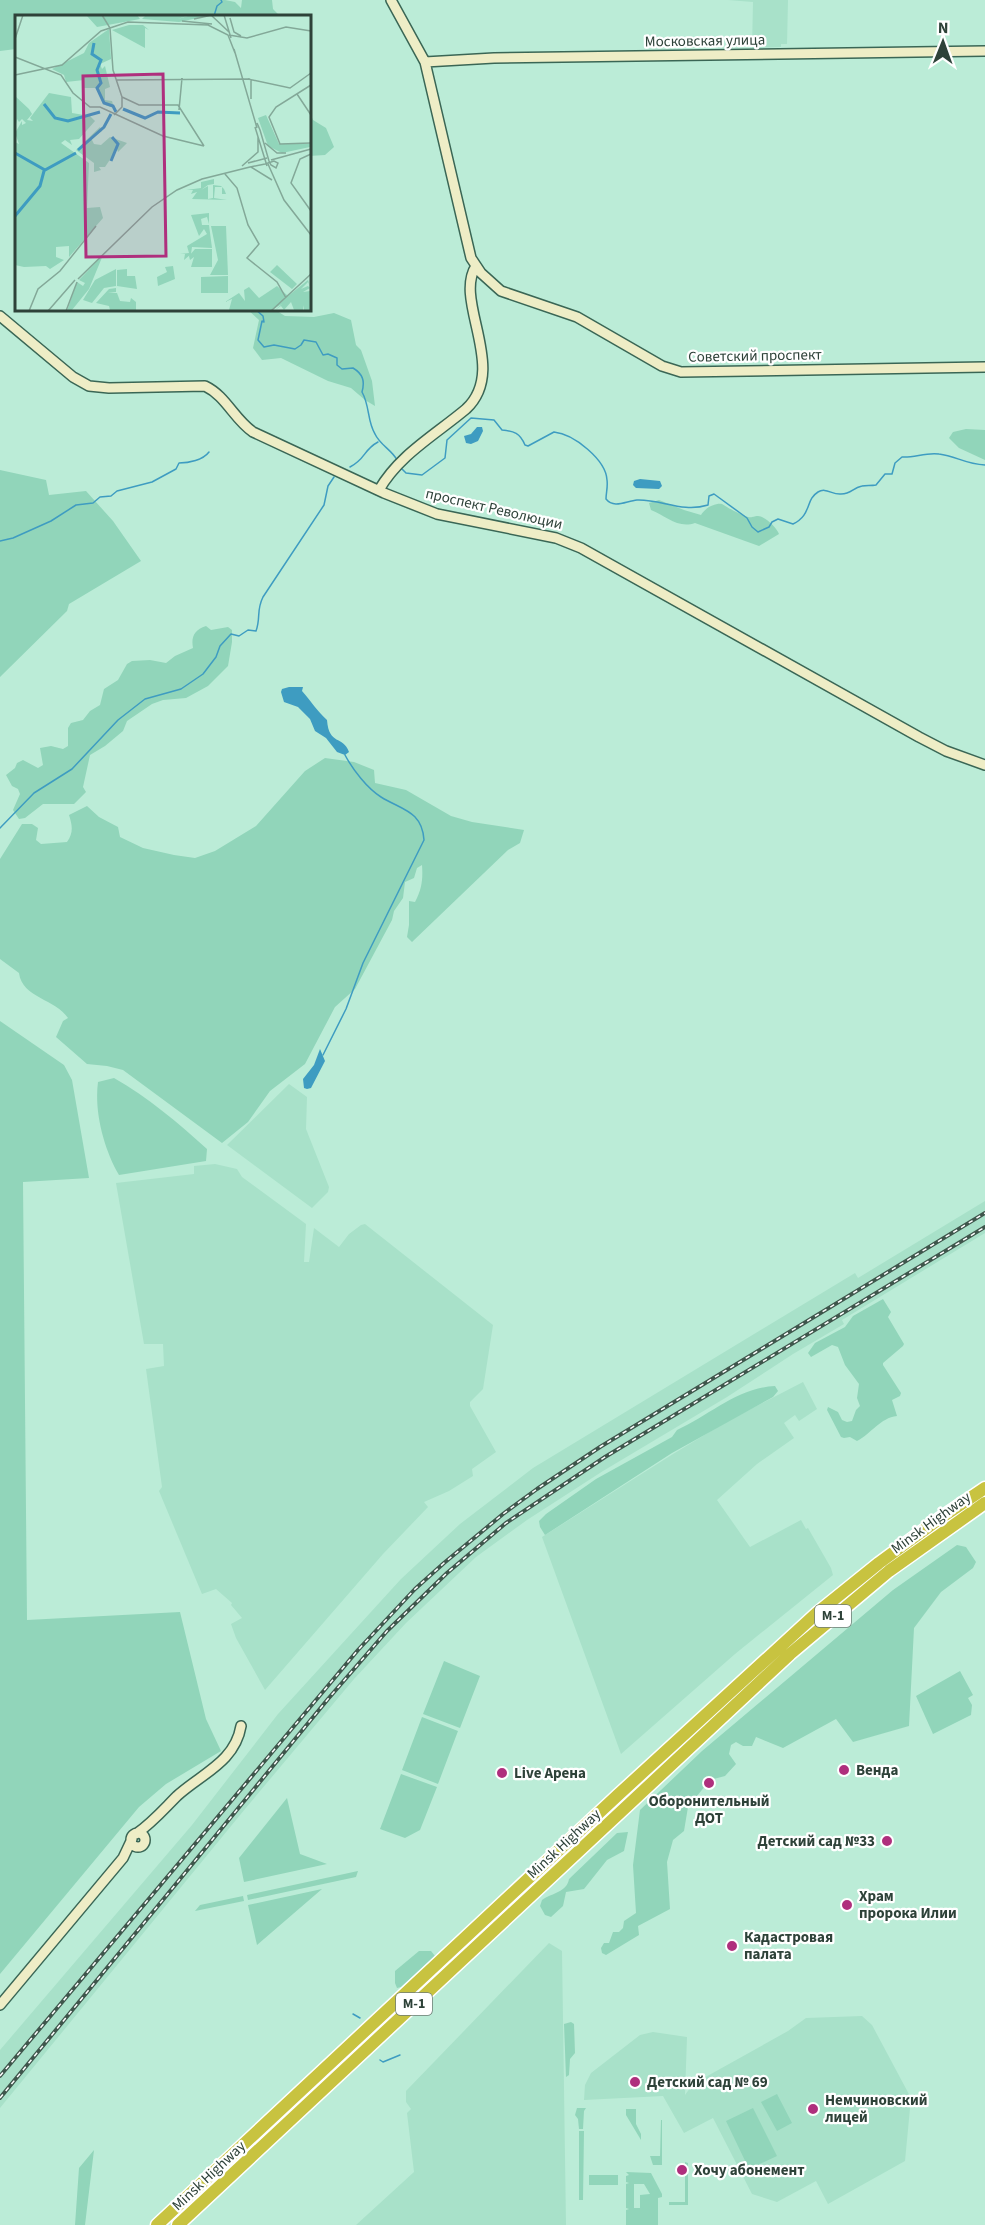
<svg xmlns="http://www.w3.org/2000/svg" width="985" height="2225" viewBox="0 0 985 2225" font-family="'Source Sans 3',sans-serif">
<rect width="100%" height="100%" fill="#bbecd7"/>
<path fill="#a8e1c9" d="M728,0H788L787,44H781V47L752,48L753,2Z
M289,1084L307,1097L306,1129L329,1187L328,1192L312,1208L227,1145Z
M215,1164L237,1169L242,1177L306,1224L304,1262H309L314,1228L339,1247L349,1234L361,1225L365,1224L493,1325L483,1389L470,1402V1406L496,1452L472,1469L473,1476L449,1491L424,1502L428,1507L383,1554L265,1690L236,1638L231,1624L242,1618L231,1605L232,1603L216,1589L202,1594L159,1491L162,1487L146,1369L164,1366L163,1344H144L116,1183L194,1174V1166Z
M985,1201V1233L842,1320L844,1324L793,1354L727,1397L603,1471L527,1520L476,1557L406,1623L354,1679L245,1809L0,2108V2050L192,1825L278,1714L401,1579L460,1524L533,1468L855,1273L858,1278Z
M803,1382L817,1409L799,1421L795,1415L784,1423L794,1438L757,1464L717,1500L750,1547L801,1520L806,1529L808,1528L831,1568L833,1575L735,1654L621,1754L542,1537L673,1454L726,1422Z
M549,1943L562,1951L566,2225H356L414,2172L407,2113L411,2109L406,2102V2091Z
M862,2016L872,2025L911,2098L905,2161L828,2204L816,2181L777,2202L752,2194L713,2118L684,2133L663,2096L584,2100L585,2085L591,2073L640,2035L653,2032L687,2037L685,2095L693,2084L788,2031L806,2018Z"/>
<path fill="#91d5ba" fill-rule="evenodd" d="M0,0H225L235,2L241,8L242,0H272L273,9L280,16H16V49L0,51Z
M309,111L313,120L326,128L334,147L325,155L309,156Z
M247,309H274L285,316L314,317L334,313L351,320L356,345L361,350L372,381L375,406L365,400L351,388L328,381L281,358L262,360L253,348L259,320Z
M966,429L985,430V460L959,448L949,438L953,432Z
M0,470L46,480L49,495L86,491L113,521L141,561L69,604L67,611L0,677Z
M659,500L684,510L701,515C705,508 715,503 722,504C728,508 741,515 748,517C753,518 753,516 758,516C765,516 777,528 779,534L759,546L695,523C678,529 666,516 651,510L649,503Z
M206,626L211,630L228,627L232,630V642L228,666L208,686L186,698L163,700L152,704L127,721L123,731L105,746L90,755L83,787L86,792L74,804H43L25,818L19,819L13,810L20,794L18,789L12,786L6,775L15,768L17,763L23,760L38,768L43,765L40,748L51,746L63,749L68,746V728L71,723L83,720L90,711L100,705L104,689L118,680L127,664L132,661L150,660L166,663L175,656L193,648C191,637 194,630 206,626Z
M325,758L354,762L374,770L375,783L406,790L451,816L472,822L524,830L520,843L508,850L412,942L407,937L409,925V901L415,902C422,889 423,879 422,865L417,868L414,878L405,882L403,898L394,911L392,920L355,989L335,1007L305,1064L270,1091L248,1122L222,1143L123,1070L107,1066L87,1064L56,1037L63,1021L68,1018C56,999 22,998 19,973L0,959V859L22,824H32L38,828L36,840L41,844L67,842C74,832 72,825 69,815L87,806L99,817L118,827L120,837L143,848L174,855L195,858L215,851L256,826L305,771Z
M0,1021L64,1065L72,1080L89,1178L23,1182L27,1620L180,1612L206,1719L221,1751L166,1784L139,1807L0,1974Z
M114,1078C148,1097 178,1123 207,1149L206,1161L119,1175C104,1149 94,1112 98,1082Z
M883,1299L891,1312L888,1317L904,1344L903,1346L883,1363V1365L901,1393L900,1396L892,1400L897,1416C880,1418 872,1433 857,1441L850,1437L844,1438L841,1437L827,1410L828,1407L838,1412L842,1420L847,1422L852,1421L856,1410L860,1406L857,1398L859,1384L845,1365L838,1347L832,1345L811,1357L808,1353L815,1343L845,1327L853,1316Z
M775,1386L778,1391L773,1397L672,1453L545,1535L540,1527L539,1521L546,1514L596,1479L672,1437L677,1430C710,1415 737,1388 775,1386Z
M957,1545L966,1547L976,1562L973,1568L941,1592L914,1628L909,1726L853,1742L836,1719L783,1748L756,1737L752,1746H743L736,1742L731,1745L729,1754L736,1764L725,1776L710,1780L688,1807L684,1831L673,1840L667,1862L670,1909L638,1926L639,1935L606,1955L602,1953L601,1948L604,1943H609L613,1932H619L623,1928L624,1921L636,1913L633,1865L640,1810L702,1751L893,1590Z
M444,1661L480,1676L460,1728L423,1714Z
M960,1671L973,1695L968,1698L972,1705L971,1715L933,1734L916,1696Z
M422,1717L458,1731L438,1784L402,1770Z
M401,1774L437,1787L420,1830L405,1838L380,1829Z
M287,1798L300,1854L327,1864L244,1882L239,1858Z
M628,1832L624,1851L607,1860L584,1889L566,1892L563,1906L551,1917L545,1915L540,1906L542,1900C552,1893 567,1892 569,1879L617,1833Z
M358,1871L356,1877L248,1900L247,1895Z
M322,1889L257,1945L248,1905Z
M243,1896L244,1901L195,1911L200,1905Z
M419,1951H431L435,1956L401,1987L397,1988L395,1983V1971Z
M571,2022L574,2024L575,2053L570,2059L569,2075L566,2077L564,2024Z
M777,2094L792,2123L777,2131L761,2102Z
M577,2108H586L584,2111L583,2129H579L578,2119L575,2115Z
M753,2108L777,2156L749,2169L726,2121Z
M626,2109H636V2124L641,2134V2140L626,2115Z
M661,2120H662V2165H653L650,2156H660Z
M579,2131H584L583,2200H579Z
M94,2150L85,2225H75L79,2168Z
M685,2162L688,2163V2205H669V2202H685Z
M626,2172L651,2173L662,2194V2197L658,2198V2225H626V2210L629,2209L626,2208V2184L629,2183L626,2182V2176L629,2175ZM634,2184H644L650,2194L640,2195V2208H634Z
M589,2175H618V2185H589Z"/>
<path fill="#3e9cc1" d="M477,427H482L483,431L478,441L471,444L466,443L464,436L471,434Z
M640,479L660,481L662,486L659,489L636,488L633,485L634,481Z
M289,687H303L302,691C311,701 317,711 327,720C329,746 343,735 349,752L345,755L337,752L326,738L315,731L310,719L298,707L284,702L281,692L282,689Z
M320,1049L325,1061L311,1088L307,1089L304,1088L303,1079L314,1065Z"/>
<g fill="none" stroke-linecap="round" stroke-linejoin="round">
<path stroke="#3e9cc1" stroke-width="1.5" d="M214,16L217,6L222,2L221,0
M255,309L263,316L264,322L262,321L258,340L264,347L274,345L295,349L301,345L304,340L316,342L323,355L328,354L337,358V365L342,369L353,368C363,374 365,381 362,392C370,406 367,421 375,434C380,445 392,450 397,460
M350,467C366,459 363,450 378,442
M400,467L406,473L422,475L445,458L447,440L471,418L494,420L502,430C514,431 520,433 525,445L528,446L554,432C574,434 606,460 607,480C608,487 606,493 606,499C614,509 626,501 637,500C661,499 682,513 708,505L709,496L714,494L747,518L752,527L758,532L769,527L772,522L778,519L793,524C812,515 805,500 818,492C826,487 832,495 841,494C852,494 852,488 862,486C866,485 871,486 876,485L885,474H892L895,463L902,457C914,458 926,452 939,454C956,456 965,464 985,465
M0,541L13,538L51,521L76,505L93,503L100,497L111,496L117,491L152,482L176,469L179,463C189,463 203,460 209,452
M0,828L34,793L72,769L118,720L145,699L181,689L203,674L216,657L220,646L231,634L239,636L248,630L256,631C261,617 256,611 263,597L324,505L328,486L334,477
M323,1055L346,1009L363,963L424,840C422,811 402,810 381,797C367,788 353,770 345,755
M353,2014L360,2018
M380,2060L383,2062L400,2055"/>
<g stroke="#3a6655" stroke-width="12">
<path id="secondary" d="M391,0L425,62L471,258L481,273L501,291L577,317L662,366L681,372L985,367
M425,62L494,58L985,51
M0,316L73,377L89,386L109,388L205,386C226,396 234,419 253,432L384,493L437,514L556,538L581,548L919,737L946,751L985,765
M379,490C399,455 435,435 466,409C509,369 453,301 476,266
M131 1840a7 7 0 1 1 14 0a7 7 0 1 1-14 0Z
M136,1834C152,1823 163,1810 177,1796C201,1774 235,1762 241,1726
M0,2005L123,1858L132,1839"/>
</g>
<g stroke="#fff" stroke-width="15">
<path id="highway" d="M157,2225L618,1795L817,1613L879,1563L939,1519L985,1488
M178,2225L790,1654L889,1571L985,1503"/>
</g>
<use href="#secondary" stroke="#eeedc6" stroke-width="9"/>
<use href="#highway" stroke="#c8c340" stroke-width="12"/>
<g stroke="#3f564c" stroke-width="4">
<path id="rail" d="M0,2076L358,1650L415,1589L444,1563L503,1514L537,1489L600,1447L985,1213
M0,2098L328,1699L387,1631L447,1573L506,1523L605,1457L985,1227"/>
</g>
<use href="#rail" stroke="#fff" stroke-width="1.5" stroke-dasharray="4.5" stroke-linecap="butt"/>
</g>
<g fill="#af2f7d" stroke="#fff" stroke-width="2">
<circle cx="844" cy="1770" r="6"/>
<circle cx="502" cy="1773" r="6"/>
<circle cx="709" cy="1783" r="6"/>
<circle cx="887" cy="1841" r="6"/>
<circle cx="847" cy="1905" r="6"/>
<circle cx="732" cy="1946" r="6"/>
<circle cx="635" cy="2082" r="6"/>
<circle cx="813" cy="2109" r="6"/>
<circle cx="682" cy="2170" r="6"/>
</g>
<g text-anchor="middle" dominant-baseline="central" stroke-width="4.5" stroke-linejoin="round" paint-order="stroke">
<g fill="#fff" stroke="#6d7b74" stroke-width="1.5">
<rect x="815" y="1605" width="36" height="22" rx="4.5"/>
<rect x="396" y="1993" width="36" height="22" rx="4.5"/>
</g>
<g font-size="14" font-weight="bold" fill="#2e4239">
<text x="833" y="1616">М-1</text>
<text x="414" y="2004">М-1</text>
</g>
<g font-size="15" fill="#2e4239" stroke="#fff">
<text transform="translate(705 41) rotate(-1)">Московская улица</text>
<text transform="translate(755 356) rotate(-1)">Советский проспект</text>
<text transform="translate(494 509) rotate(13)">проспект Революции</text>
<text transform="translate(931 1523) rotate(-36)">Minsk Highway</text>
<text transform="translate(564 1844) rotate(-43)">Minsk Highway</text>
<text transform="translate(209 2176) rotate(-43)">Minsk Highway</text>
</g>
<g font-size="15" font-weight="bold" fill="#2e4239" stroke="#fff" text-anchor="start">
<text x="856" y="1770">Венда</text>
<text x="514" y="1773">Live Арена</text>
<text x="709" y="1801" text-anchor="middle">Оборонительный<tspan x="709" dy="17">ДОТ</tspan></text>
<text x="875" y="1841" text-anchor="end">Детский сад №33</text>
<text x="859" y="1896">Храм<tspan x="859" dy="17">пророка Илии</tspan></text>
<text x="744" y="1937">Кадастровая<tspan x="744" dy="17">палата</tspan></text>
<text x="647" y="2082">Детский сад № 69</text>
<text x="825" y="2100">Немчиновский<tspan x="825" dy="17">лицей</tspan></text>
<text x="694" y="2170">Хочу абонемент</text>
</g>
</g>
<g transform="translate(15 15)">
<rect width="296" height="296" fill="#bbecd7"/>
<path d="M122,0L125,4L82,12L72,1ZM124,0L127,4L131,0H174L163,4L176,0L192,1L164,7L127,4ZM114,10H128L134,15L130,13V33L97,15ZM94,14L96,44L85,49L87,54L90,51L95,72L90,74V85L97,86L99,93L90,90L81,73H69V65L51,67L49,60L37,54L69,38L74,28ZM34,78L56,82L57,98L75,101L80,106L64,124L55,125L57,130L50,125L46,128L74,148L72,193L85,192L88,203L54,242V231L41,232V242L49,245L35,254L31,251L9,252L0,250V127L4,129L0,118L7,106V110L11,108L7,104L4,107L2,104L0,115V81L14,94L17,99L12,105L18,106L15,103ZM251,100L264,129H295V132L267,138L253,131L243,103ZM85,112L87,116L76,123L79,129L86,130L95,122L112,128L103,137L102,134L90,152H84L86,155L79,157V148L61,135ZM199,164V169L193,170L186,175L193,171V184L198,183V170L206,171L209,174L211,179H207V172H200L199,183L212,185L177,184L182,177L176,179L178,175H171L186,173V167ZM194,198V209L192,202L186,204L187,210H194L197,233L177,232L176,239L169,245L170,239H165L174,238L172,231L192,219L189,214L184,221L176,200ZM196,211H211L213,260H195L203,245ZM180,234H197V252H176L179,242L175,245L174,241ZM88,240L74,274L57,295L52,296L62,267L68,271L70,268L64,265ZM262,250L282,269L277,274L255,257ZM158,251L160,264L143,271L142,262L152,257L150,252ZM101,254V271L89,273L77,288L68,285L80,265ZM112,254V261H120L122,274L102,271V255ZM213,261V278H186V262ZM293,265L295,271L293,267L286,274L293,271L295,273L288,277L295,276V295H289L288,290V295H279L276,287L269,295L266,291L260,295L267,289L255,296L214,295L217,284L210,287L224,278L230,286L229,275L234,272L244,283L262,271L273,281ZM101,273V277L93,278H102L105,286L115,287L116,283L121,287V295H95L94,291L81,288L94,274Z" fill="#91d5ba"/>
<path fill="none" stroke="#3e9cc1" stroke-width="3" d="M79,28L77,39L86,45L82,55L86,68L82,73L89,88L98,91L101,97M29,89L40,103L53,106L85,97M108,94L130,103L143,97L165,98M63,135L89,112L96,99M0,138L30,155L61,138M96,146L103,129L97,122M0,201L25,171L29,156"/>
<path fill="none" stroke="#83a898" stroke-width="1.5" d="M87,0L95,13L98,55L107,82V92L99,100M196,0L214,17M209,0L216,23M215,3L219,17L226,21M179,4L197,0M167,6L197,9M214,20L232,23L271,12L296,16M0,24L8,0M219,34L242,113M0,42L46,60L58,78L75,92H85L148,121L189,131M0,60L47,50L86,16L113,7L193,10L213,20L220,38M233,64L275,73L296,58M236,64V84M102,65L235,64M296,70L261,92L254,102L265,129L296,128M282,79L296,100M107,82L124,90H163L189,131M164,95L167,63M240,112L252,151M250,128L262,138H271M296,139L285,144L276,168L296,196M256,145L296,134M233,148L252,143M253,149L269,185L296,220M227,151L243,137V122M236,152L257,165M210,159L222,173L233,210L244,229L232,243L262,267L271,283M63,264L137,192L162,175L187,164L235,152L250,149L259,146L263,148L261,153L256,150L254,146L245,115L242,108M14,296L23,274L45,256L81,211M33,296L60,265M51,296L62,267M256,296L296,259"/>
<path fill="#af2f7d" fill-opacity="0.15" stroke="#af2f7d" stroke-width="3" d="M148,59L151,241L71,242L68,61Z"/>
<rect width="296" height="296" fill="none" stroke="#2e4239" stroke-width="3"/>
</g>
<g transform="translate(943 42) rotate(1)" stroke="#ffffff" stroke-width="4.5" paint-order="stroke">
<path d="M0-4.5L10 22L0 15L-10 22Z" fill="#2e4239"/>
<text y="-9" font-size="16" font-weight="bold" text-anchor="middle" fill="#2e4239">N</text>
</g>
</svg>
